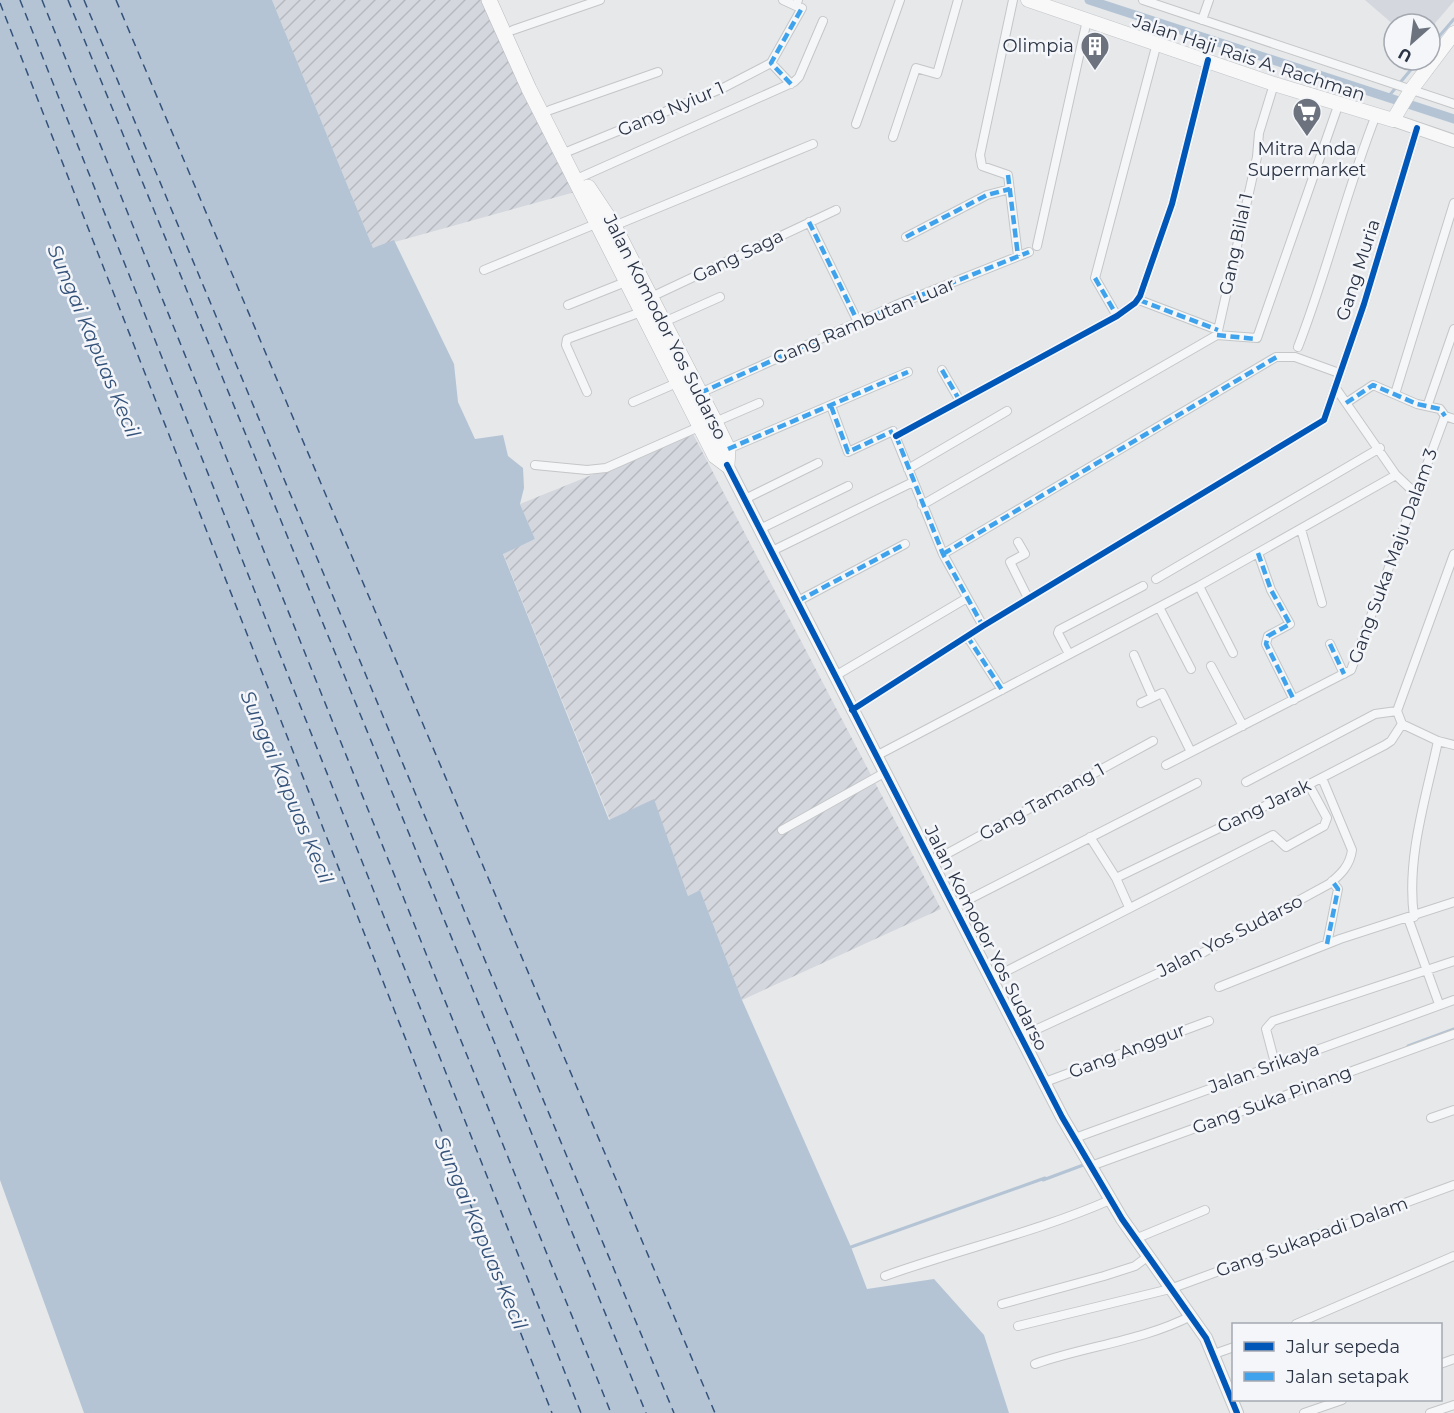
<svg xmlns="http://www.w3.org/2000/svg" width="1454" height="1413" viewBox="0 0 1454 1413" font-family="Montserrat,sans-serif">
<defs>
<pattern id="industrial-furrows" width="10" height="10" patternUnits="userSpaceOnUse" patternTransform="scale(1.5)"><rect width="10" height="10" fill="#d4d7dd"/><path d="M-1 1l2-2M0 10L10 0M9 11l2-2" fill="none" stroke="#b6b9bf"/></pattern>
</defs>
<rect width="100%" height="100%" fill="#e6e8ea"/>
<path fill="#d4d7dd" d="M1365,0H1454V1L1430,29V24L1394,25Z"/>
<path fill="url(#industrial-furrows)" d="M272,0H488L575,192L373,248Z
M693,434L941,909L742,1000L700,890L688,896L654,800L610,820L503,553L535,539L520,504Z"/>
<path fill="#b4c4d5" d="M0,0H272L373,248L394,240L454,364L458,402L475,439L503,435L508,456L523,468L524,488L520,504L535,539L503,554L609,820L654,799L688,896L700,890L742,1000L851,1247L867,1289L934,1279L984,1335L1009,1413H84L0,1180Z"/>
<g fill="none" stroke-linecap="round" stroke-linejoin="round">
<path stroke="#b4c4d5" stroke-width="3" d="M1430,47L1454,19
M1388,97L1419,60
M1408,1046L1454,1029
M1043,1180L1086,1164
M851,1247L1045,1178"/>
<path stroke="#b4c4d5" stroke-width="9" d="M1089,0L1454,119"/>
<path stroke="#34527a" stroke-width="1.5" stroke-dasharray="8 6" stroke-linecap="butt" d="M20,0L581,1413
M42,0L611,1413
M68,0L646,1413
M84,0L674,1413
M116,0L715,1413
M0,3L552,1413"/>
<g stroke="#c4c6c8" stroke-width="10">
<path id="street" d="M783,0L796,6L798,0
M1013,0L980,155L982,166L1008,175L1018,256
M1143,0L1454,104
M1202,20L1209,0
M513,30L600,0
M771,63L802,8
M771,63L791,84
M550,110L658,72
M856,124L900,0
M893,137L916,68L937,74L958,0
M569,151L723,88L771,63
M581,177L794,82L799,77L823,21
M809,222L858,322
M614,226L813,144
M906,237L987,195L1010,189
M1037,246L1087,20
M484,270L598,223
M649,298L836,210
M1139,300L1218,330
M568,305L628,281
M1117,316L1095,278L1157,43
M664,322L720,297
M1217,335L1257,157L1259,133L1274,84
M1298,347C1328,270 1346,191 1376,115
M942,370L960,401
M1335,387L1396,475L1415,493
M587,392L566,345L567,339L644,311
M700,393L896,305L1029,252
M1395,394L1454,203
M633,402L679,382
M1346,403L1373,385L1417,404L1440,409L1445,416L1454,419
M1428,404L1454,329
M831,406L848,452L893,431L943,554L983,626
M715,422L759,403
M896,436L1117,316L1135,303L1140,296L1172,204L1208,60
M728,449L908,372
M535,465L587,470L606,468L701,426
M908,469L1007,411
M745,499L818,463
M922,505L1217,335L1257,338L1339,103
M760,529L848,486
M1301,529L1322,603
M1018,542L1025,554L1010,562L1028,598
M772,551L913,482
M1258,553L1271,590L1290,624L1268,636L1266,644L1294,700
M943,554L1276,357H1295L1339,373
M1454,554L1397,711L1402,724L1438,741L1454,745
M1156,579L1380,448
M1199,586L1233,653
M798,601L905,544
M1159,607L1191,669
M967,636L1002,690
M1330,644L1344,674
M1069,654L1058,633L1059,630L1143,586
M1134,655L1152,696
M1211,666L1243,726
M835,676L967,598
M1141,703L1162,693L1191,752
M852,710L983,626L1324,420L1364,304L1417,128
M876,756L1199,586L1396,475
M1166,765L1351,670L1445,416
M1246,782L1375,714L1397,711
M782,830L884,773
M1090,837L1116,878L1129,907
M930,863L1153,741
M1116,878L1298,790L1385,745L1391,741L1402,724
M954,907L1197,783
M1414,917C1406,858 1426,798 1438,741
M1408,918L1439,1004
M1327,944L1338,889L1332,881
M991,979L1273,835L1286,847L1324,826L1327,818L1309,785
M1219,987L1340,939L1454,902
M1020,1037L1204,952L1329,884C1340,875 1350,866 1352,850L1322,778
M1275,1063L1266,1029L1273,1021L1454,961
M1045,1082L1209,1021
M1431,1118L1454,1110
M1075,1138L1454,1000
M1091,1166L1454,1034
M1135,1239L1205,1210
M885,1276C960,1249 1037,1232 1110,1200
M1002,1304L1104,1276L1135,1266L1147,1257
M1296,1324L1454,1256
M1018,1326L1170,1289L1454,1185
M1214,1354L1234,1347
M1035,1364C1086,1346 1142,1341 1191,1316
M1440,1364L1454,1359
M1304,1413L1342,1400
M1430,1413L1454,1405"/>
</g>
<g stroke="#c4c6c8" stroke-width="14">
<path id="secondary" d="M1393,120L1454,141
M727,465L1062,1117L1122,1219L1206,1338L1237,1413"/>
</g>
<g stroke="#c2c5c8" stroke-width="15">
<path id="primary" d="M1028,0L1274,84L1393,120L1411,90L1454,33"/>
</g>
<g stroke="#b8bbbf" stroke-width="16">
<path id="highway" d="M489,0L529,89L715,456L727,465
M588,187L614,226L715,422L728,449L727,465"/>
</g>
<use href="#street" stroke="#f5f6f7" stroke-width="8"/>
<use href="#secondary" stroke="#f8f8f8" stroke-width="12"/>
<use href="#primary" stroke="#f8f8f8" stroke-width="14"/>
<use href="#highway" stroke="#f8f8f8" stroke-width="15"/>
<path stroke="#3ea3ec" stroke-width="4.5" stroke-dasharray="9 4.5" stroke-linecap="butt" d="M791,84L771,63L802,8
M1008,175L1018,256
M809,222L858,322
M906,237L987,195L1010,189
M1095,278L1117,316
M1139,300L1218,330
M1217,335L1255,339
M942,370L960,401
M700,393L896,305L1029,252
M1346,403L1373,385L1417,404L1440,409L1445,416
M831,406L848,452L893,431
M896,436L943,554L983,626
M728,449L908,372
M1258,553L1271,590L1290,624L1268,636L1266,644L1294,700
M943,554L1280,355
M798,601L905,544
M967,636L1002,690
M1330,644L1344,674
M1327,944L1338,889L1332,881"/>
<g stroke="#f4f6f9" stroke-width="10">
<path id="cycleway" d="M896,436L1117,316L1135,303L1140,296L1172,204L1208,60
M727,465L1062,1117L1122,1219L1206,1338L1237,1413
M852,710L983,626L1324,420L1364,304L1417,128"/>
</g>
<use href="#cycleway" stroke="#0057b8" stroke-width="6"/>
</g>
<defs>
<g id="building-pin" transform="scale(1.5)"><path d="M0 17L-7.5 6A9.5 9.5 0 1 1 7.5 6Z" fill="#6c737f" stroke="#f4f6f9"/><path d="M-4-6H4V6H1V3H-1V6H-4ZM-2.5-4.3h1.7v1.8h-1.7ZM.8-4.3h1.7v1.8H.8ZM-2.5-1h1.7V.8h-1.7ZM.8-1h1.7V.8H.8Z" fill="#fff"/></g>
<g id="supermarket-pin" transform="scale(1.5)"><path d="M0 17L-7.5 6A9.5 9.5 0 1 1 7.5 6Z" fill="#6c737f" stroke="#f4f6f9"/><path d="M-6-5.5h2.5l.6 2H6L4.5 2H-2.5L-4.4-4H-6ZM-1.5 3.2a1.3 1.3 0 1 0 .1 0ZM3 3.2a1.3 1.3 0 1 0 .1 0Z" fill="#fff"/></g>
</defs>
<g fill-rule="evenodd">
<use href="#building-pin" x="1095" y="46"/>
<use href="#supermarket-pin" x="1307" y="112"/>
</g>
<g text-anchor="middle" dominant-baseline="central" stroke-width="5" stroke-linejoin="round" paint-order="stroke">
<g font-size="18" fill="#2b3445" stroke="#f4f6f9" text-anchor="end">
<text x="1074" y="46">Olimpia</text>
<text x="1307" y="149" text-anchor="middle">Mitra Anda<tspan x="1307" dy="21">Supermarket</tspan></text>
</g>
<g font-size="18" fill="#2b3445" stroke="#f4f6f9">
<text transform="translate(1249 58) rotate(18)">Jalan Haji Rais A. Rachman</text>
<text transform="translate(671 109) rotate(-23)">Gang Nyiur 1</text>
<text transform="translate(1236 244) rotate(-78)">Gang Bilal 1</text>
<text transform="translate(738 256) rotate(-26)">Gang Saga</text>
<text transform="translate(1358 270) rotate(-72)">Gang Muria</text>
<text transform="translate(864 321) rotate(-23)">Gang Rambutan Luar</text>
<text transform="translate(665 327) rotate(63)">Jalan Komodor Yos Sudarso</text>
<text transform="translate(1393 556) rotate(-70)">Gang Suka Maju Dalam 3</text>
<text transform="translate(1042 802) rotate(-29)">Gang Tamang 1</text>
<text transform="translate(1264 806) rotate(-26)">Gang Jarak</text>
<text transform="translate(1230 936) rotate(-27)">Jalan Yos Sudarso</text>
<text transform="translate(986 938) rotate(63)">Jalan Komodor Yos Sudarso</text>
<text transform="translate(1127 1051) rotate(-21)">Gang Anggur</text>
<text transform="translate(1264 1068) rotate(-20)">Jalan Srikaya</text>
<text transform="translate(1272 1100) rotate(-20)">Gang Suka Pinang</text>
<text transform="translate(1312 1237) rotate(-20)">Gang Sukapadi Dalam</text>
</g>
<g font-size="20" font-style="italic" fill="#34527a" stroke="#f4f6f9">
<text transform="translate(94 341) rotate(67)">Sungai Kapuas Kecil</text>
<text transform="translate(287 787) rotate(67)">Sungai Kapuas Kecil</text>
<text transform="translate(481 1233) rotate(67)">Sungai Kapuas Kecil</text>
</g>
</g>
<rect x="1232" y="1323" width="210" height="78" fill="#f4f6f9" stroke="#a4a8b1" stroke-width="1.5"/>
<rect x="1244" y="1342" width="30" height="9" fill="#0057b8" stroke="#a4a8b1" stroke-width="1.5"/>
<text x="1286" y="1353" font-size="18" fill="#2b3445">Jalur sepeda</text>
<rect x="1244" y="1372" width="30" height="9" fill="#3ea3ec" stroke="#a4a8b1" stroke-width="1.5"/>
<text x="1286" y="1383" font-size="18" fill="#2b3445">Jalan setapak</text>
<g transform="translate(1412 42) rotate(208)"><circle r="28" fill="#f4f6f9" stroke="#a4a8b1" stroke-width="1.5"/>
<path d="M0-4.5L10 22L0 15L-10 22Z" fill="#6c737f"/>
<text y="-9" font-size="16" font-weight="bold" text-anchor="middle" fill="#2b3445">U</text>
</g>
</svg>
